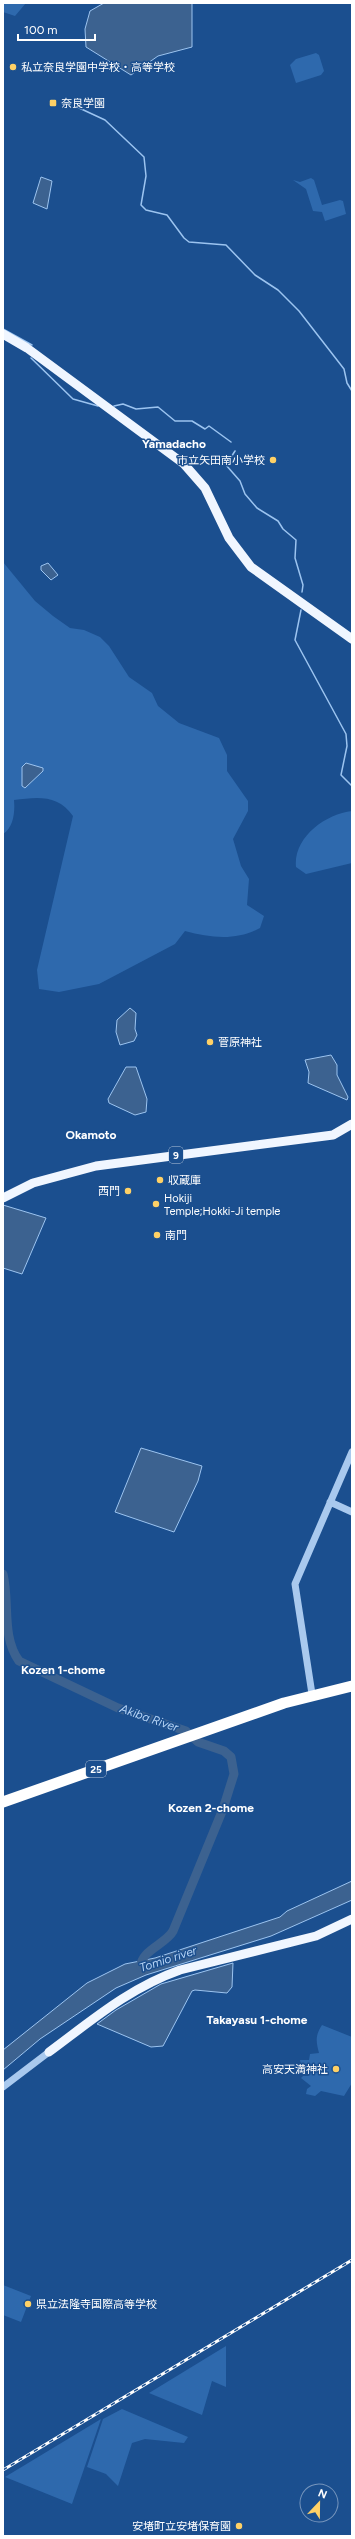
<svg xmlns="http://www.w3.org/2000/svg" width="355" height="2539" viewBox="0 0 355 2539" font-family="Figtree,'Noto Sans JP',sans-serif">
<rect width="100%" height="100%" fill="#1b4f8f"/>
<path fill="#2e69ad" d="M3,3H26L15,16L3,12Z
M316,53L319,55L324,71L321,75L296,83L290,65L296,59Z
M311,178L314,180L322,205L340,200L343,201L346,214L325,221L322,212L313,211L306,189L293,180L300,182Z
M3,562L35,601L53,616L70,628L84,630L100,637L109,646L129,677L152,693L158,706L179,723L219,738L227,755V771L248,801V811L233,839L241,866L249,879L247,905L264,916L260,928C236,941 211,938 185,931L175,944L99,984L59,992L39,989L37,970L73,816C58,794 37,797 14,800C15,811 14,827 3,834Z
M352,811V863L306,874L296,867C293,838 325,814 352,811Z
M322,2025L352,2037V2083L344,2096L321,2091L315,2096L306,2094L307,2089L311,2086L301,2078L303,2076H309L308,2068L301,2066L300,2060H309L310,2054L319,2053C316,2041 315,2036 322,2025Z
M3,2285L31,2296L21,2322L3,2315Z
M226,2346V2387L212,2381L202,2415L149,2393Z
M122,2409L188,2437L184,2443L145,2439L132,2443L118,2486L106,2474L87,2467L103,2419Z
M101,2419L72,2504L5,2477Z"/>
<path fill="#3c6290" stroke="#9cc4f0" d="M104,3H192V47L158,56L131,75L86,47L85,29L90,11Z
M41,177L52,181L47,209L33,203Z
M48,563L58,575L51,580L41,570V566Z
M26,763L43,768V771L25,788L22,786V767Z
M130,1008L136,1013L135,1029L137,1035L134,1041L120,1045L116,1032L117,1020Z
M331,1055L337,1065V1075L348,1097L347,1100L308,1083L309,1072L305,1060Z
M126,1067H136L147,1099L146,1112L135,1115L109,1103L108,1099Z
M3,1205L46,1218L22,1274L3,1268Z
M141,1448L202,1466L198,1481L174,1532L115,1512Z
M352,1881V1900L271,1936L146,1975L116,1988L40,2039L3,2070V2050L87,1983L125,1964L155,1958L280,1917L287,1911Z
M233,1963L232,1987L227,1993L195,1990L192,1991L163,2046L151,2047L97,2024L116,2010L161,1984Z"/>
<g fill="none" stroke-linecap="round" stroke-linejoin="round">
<path stroke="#9cc4f0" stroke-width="1.5" d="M77,107L105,120L144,157L146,176L141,205L146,210L167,215L184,238L189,242L226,245L255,275L278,290L299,311L344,369L347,383L352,391
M3,329L32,345
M31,358L73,399L98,406
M114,406L123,404L136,409L158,407L175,421H192L205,429L209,426L231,442
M235,451L226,465L240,481L245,494L257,508L278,521L283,529L296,540L295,558L303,585L302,592
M301,610L295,640L346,734L347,746L341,775L352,786"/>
<path stroke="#3c6290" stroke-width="9" d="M3,1574C10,1602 1,1636 19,1661L118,1708L186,1731L198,1742L224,1751L231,1757L234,1774L223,1809L173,1931C166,1944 140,1951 141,1967"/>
<path stroke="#a9c9ee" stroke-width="7" d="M330,1502L352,1512
M312,1694L295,1584L352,1452
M3,2087L49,2052"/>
<path stroke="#f0f6ff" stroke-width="9" d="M3,334L27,348L184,464L205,488L229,538L251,567L352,639
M3,1198L33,1183L96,1166L333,1135L352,1124
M49,2052C91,2021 129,1988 180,1970L316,1936L352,1919"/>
<path stroke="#fff" stroke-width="11" d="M3,1802L284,1703L352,1686"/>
<g stroke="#fff" stroke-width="3">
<path id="rail" d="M3,2470L352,2260"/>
</g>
<use href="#rail" stroke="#1b4f8f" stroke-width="1.5" stroke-dasharray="4.5" stroke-linecap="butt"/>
</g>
<g fill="#ffd166" stroke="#1b4f8f" stroke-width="1.5">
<circle cx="13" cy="67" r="4"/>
<rect x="49" y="99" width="8" height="8" rx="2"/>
<circle cx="273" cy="460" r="4"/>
<circle cx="210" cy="1042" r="4"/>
<circle cx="160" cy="1180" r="4"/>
<circle cx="128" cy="1191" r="4"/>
<circle cx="156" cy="1204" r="4"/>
<circle cx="157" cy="1235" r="4"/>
<circle cx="336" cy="2069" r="4"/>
<circle cx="28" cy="2304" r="4"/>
<circle cx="239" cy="2526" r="4"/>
</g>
<g text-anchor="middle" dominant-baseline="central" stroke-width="3" stroke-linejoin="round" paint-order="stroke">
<g fill="#1b4f8f" stroke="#bbcadd" stroke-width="1">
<rect x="169" y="1147" width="14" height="16" rx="3"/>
<rect x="86" y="1761" width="20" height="16" rx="3"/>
</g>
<g font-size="10" font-weight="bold" fill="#fff">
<text x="176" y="1155">9</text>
<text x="96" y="1769">25</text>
</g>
<g font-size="11" fill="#fff" stroke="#1b4f8f" text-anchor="start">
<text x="21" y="67">私立奈良学園中学校・高等学校</text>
<text x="61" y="103">奈良学園</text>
<text x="265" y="460" text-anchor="end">市立矢田南小学校</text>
<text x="218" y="1042">菅原神社</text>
<text x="168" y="1180">収蔵庫</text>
<text x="120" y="1191" text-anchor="end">西門</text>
<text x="164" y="1198">Hokiji<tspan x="164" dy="13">Temple;Hokki-Ji temple</tspan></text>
<text x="165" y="1235">南門</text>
<text x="328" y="2069" text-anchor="end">高安天満神社</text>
<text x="36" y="2304">県立法隆寺国際高等学校</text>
<text x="231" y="2526" text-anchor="end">安堵町立安堵保育園</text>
</g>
<g font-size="12" font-weight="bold" fill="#fff" stroke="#1b4f8f">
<text x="174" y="444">Yamadacho</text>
<text x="91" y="1135">Okamoto</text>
<text x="63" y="1670">Kozen 1-chome</text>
<text x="211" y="1808">Kozen 2-chome</text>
<text x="257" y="2020">Takayasu 1-chome</text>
</g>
<g font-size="12" font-style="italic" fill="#b5d3f5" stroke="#1b4f8f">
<text transform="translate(149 1718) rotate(19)">Akiba River</text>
<text transform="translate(168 1959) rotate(-18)">Tomio river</text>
</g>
</g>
<rect width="355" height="2539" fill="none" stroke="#ffffff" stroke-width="8"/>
<g transform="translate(319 2503) rotate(22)"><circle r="19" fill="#1b4f8f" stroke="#7695bc"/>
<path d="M0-3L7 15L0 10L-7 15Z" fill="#ffd166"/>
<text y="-6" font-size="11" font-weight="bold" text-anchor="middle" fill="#ffffff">N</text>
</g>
<path d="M18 34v6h77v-6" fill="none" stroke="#ffffff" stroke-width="2"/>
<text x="24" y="34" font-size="12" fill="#ffffff" stroke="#1b4f8f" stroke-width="3" paint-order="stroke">100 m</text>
</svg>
